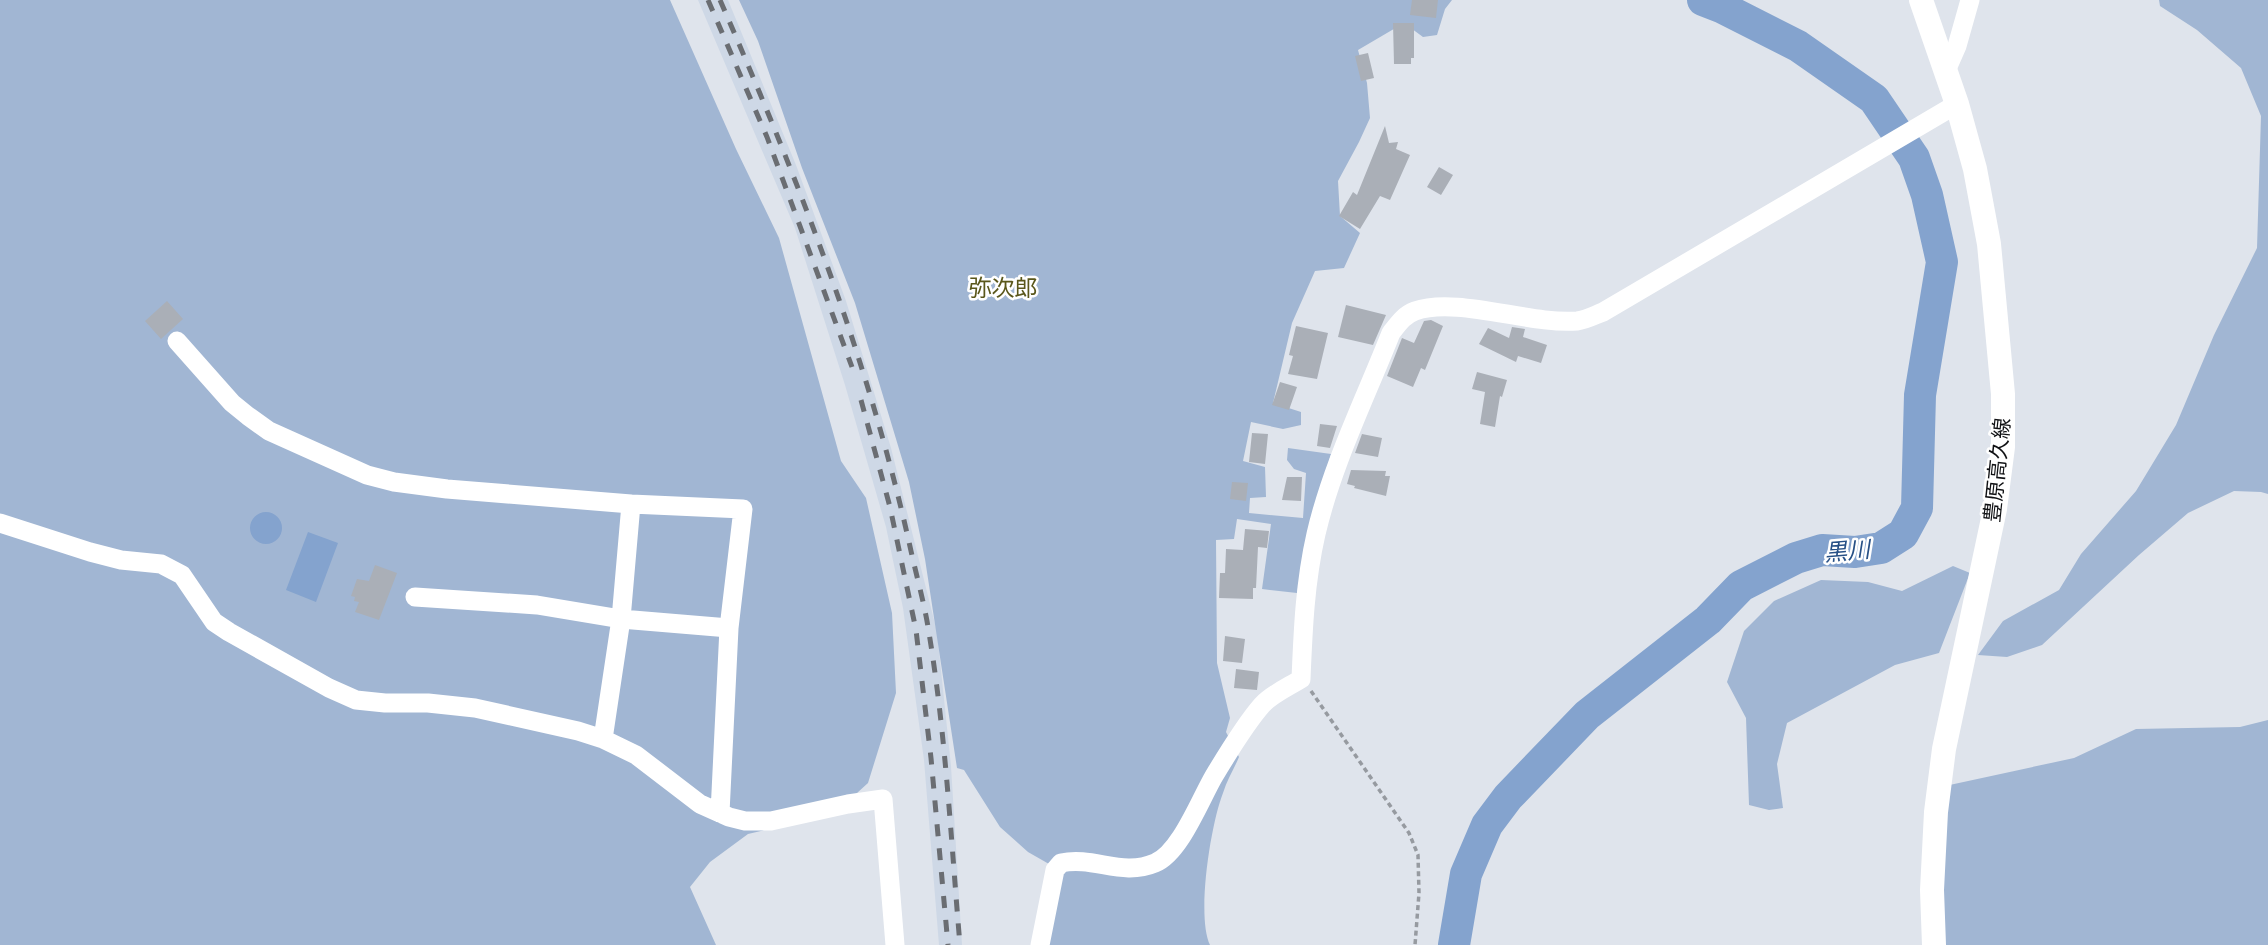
<svg xmlns="http://www.w3.org/2000/svg" width="2268" height="945" viewBox="0 0 2268 945" font-family="Figtree,'Noto Sans JP',sans-serif">
<rect width="100%" height="100%" fill="#dfe4ec"/>
<path fill="#ced8e6" d="M698,0H728L796,165L846,301L891,448L937,632L951,766L962,945H939L924,760L903,608L886,527L845,385L795,228Z"/>
<path fill="#a1b6d3" d="M0,0H670L736,149L779,238L841,461L866,498L892,613L896,693L868,783L835,813L748,834L710,862L690,887L716,945H0Z
M739,0H1452L1445,9L1437,35L1423,37L1404,23L1358,50L1367,83L1370,118L1359,142L1338,181L1340,216L1360,233L1344,268L1315,271L1292,323L1273,403L1301,412V425L1283,429L1251,422L1243,461L1265,467L1266,497L1250,498L1249,513L1303,518L1306,473L1294,469L1287,460L1288,448L1331,454L1307,539L1297,593L1262,589L1271,524L1237,519L1234,539L1216,540L1217,663L1230,718L1226,732L1239,757C1234,769 1227,780 1223,793C1211,823 1196,916 1210,945H1047L1049,864L1028,852L1000,827L964,770L957,768L925,559L909,482L855,303L802,168L758,41Z
M2159,0H2268V494L2261,492L2234,491L2188,513L2139,555L2042,645L2007,657L1978,655L2003,621L2059,590L2081,554L2136,491L2176,425L2214,335L2257,248L2261,116L2241,68L2197,30L2160,6Z
M1953,566L1970,573L1939,653L1895,665L1787,723L1777,764L1783,808L1769,810L1749,805L1746,718L1727,682L1744,631L1774,601L1821,580L1868,582L1902,591Z
M2268,720V945H1941L1945,786L2074,758L2136,729L2240,727Z"/>
<path fill="#84a3ce" d="M250 528a16 16 0 1 1 32 0a16 16 0 1 1-32 0Z
M308,532L338,543L316,602L286,590Z"/>
<g fill="none" stroke-linecap="round" stroke-linejoin="round">
<path stroke="#84a3ce" stroke-width="32" d="M1454,945L1466,874L1487,825L1508,797L1587,715L1708,620L1741,586L1796,558L1822,550L1855,552L1881,548L1903,534L1917,508L1920,395L1942,262L1927,195L1914,158L1874,99L1798,46L1721,7L1703,0"/>
</g>
<path fill="#aaafb7" d="M1412,0H1438L1436,18L1410,15Z
M1393,23H1414V58H1411V64H1394Z
M1368,53L1374,78L1361,81L1355,56Z
M1385,126L1389,143L1398,142L1396,149L1410,155L1390,200L1380,196L1360,229L1339,216L1353,192L1357,195Z
M1439,167L1453,175L1441,195L1427,187Z
M167,301L183,319L161,339L145,321Z
M1346,305L1386,315L1373,345L1338,337Z
M1431,320L1443,326L1425,370L1421,368L1413,387L1387,376L1402,338L1414,343L1424,321Z
M1296,326L1328,333L1317,379L1288,374L1293,356L1289,355Z
M1512,327L1525,329L1523,337L1547,345L1541,363L1518,356L1516,362L1479,344L1488,328L1509,338Z
M1477,372L1507,380L1502,397L1500,396L1495,427L1480,424L1485,392L1472,389Z
M1280,382L1297,387L1289,410L1272,405Z
M1320,424L1337,426L1330,448L1317,446Z
M1252,433L1268,434L1265,464L1249,462Z
M1362,434L1382,438L1378,457L1355,453Z
M1351,470L1386,471L1385,476H1390L1386,496L1354,488L1355,486L1347,484Z
M1287,477H1302L1301,501L1282,500Z
M1232,482L1248,483L1246,501L1230,499Z
M1245,529L1269,531L1267,548L1258,547L1256,588H1253V599L1219,598L1220,573H1225L1226,549L1243,550Z
M375,565L397,573L379,620L355,612L359,602L354,601L355,597L351,596L357,579L369,581Z
M1225,636L1245,639L1242,663L1223,661Z
M1236,669L1259,672L1257,690L1234,688Z"/>
<g fill="none" stroke-linecap="round" stroke-linejoin="round">
<path stroke="#969aa0" stroke-width="3.5" stroke-dasharray="5 3.5" stroke-linecap="butt" d="M1311,691L1409,833L1418,855L1419,893L1415,945"/>
<path stroke="#fff" stroke-width="19" d="M1946,71L1957,46L1970,0
M177,341L232,403L248,416L269,431L367,475L394,482L447,489L631,504L743,509L729,628L720,813
M0,523L90,552L121,560L161,564L182,575L214,622L229,632L329,688L356,700L385,703H428L475,708L578,731L603,739L636,755L700,804L729,817L745,821H771L848,804L883,799L895,945
M415,597L537,605L621,619L729,628
M603,739L621,619L631,504
M1040,945L1055,870L1061,863C1094,856 1122,877 1155,863C1180,853 1200,800 1214,776C1226,756 1247,722 1262,705C1272,694 1288,687 1301,679C1303,630 1305,582 1316,534C1332,465 1365,399 1391,333C1398,324 1404,315 1415,311C1456,296 1531,325 1577,321C1586,320 1595,315 1603,312L1957,104"/>
<path stroke="#fff" stroke-width="24" d="M1921,0L1957,104L1975,169L1989,244L2003,394V447L1995,509L1944,749L1936,812L1932,890L1934,945"/>
<path stroke="#6a6d72" stroke-width="5" stroke-dasharray="12 12" stroke-linecap="butt" d="M708,0L767,137L852,367
M720,0C798,179 869,360 911,551C917,578 925,606 929,633C946,736 951,841 960,945
M861,400L890,507L916,630L931,758L948,945"/>
</g>
<g text-anchor="middle" dominant-baseline="central" stroke-width="5" stroke-linejoin="round" paint-order="stroke">
<g font-size="21" fill="#101114" stroke="#fff">
<text transform="translate(1997 470) rotate(-84)">豊原高久線</text>
</g>
<g font-size="23" fill="#5a571b" stroke="#fff">
<text x="1003" y="288">弥次郎</text>
</g>
<g font-size="23" font-style="italic" fill="#275086" stroke="#fff">
<text transform="translate(1847 551) rotate(-5)">黒川</text>
</g>
</g>
</svg>
